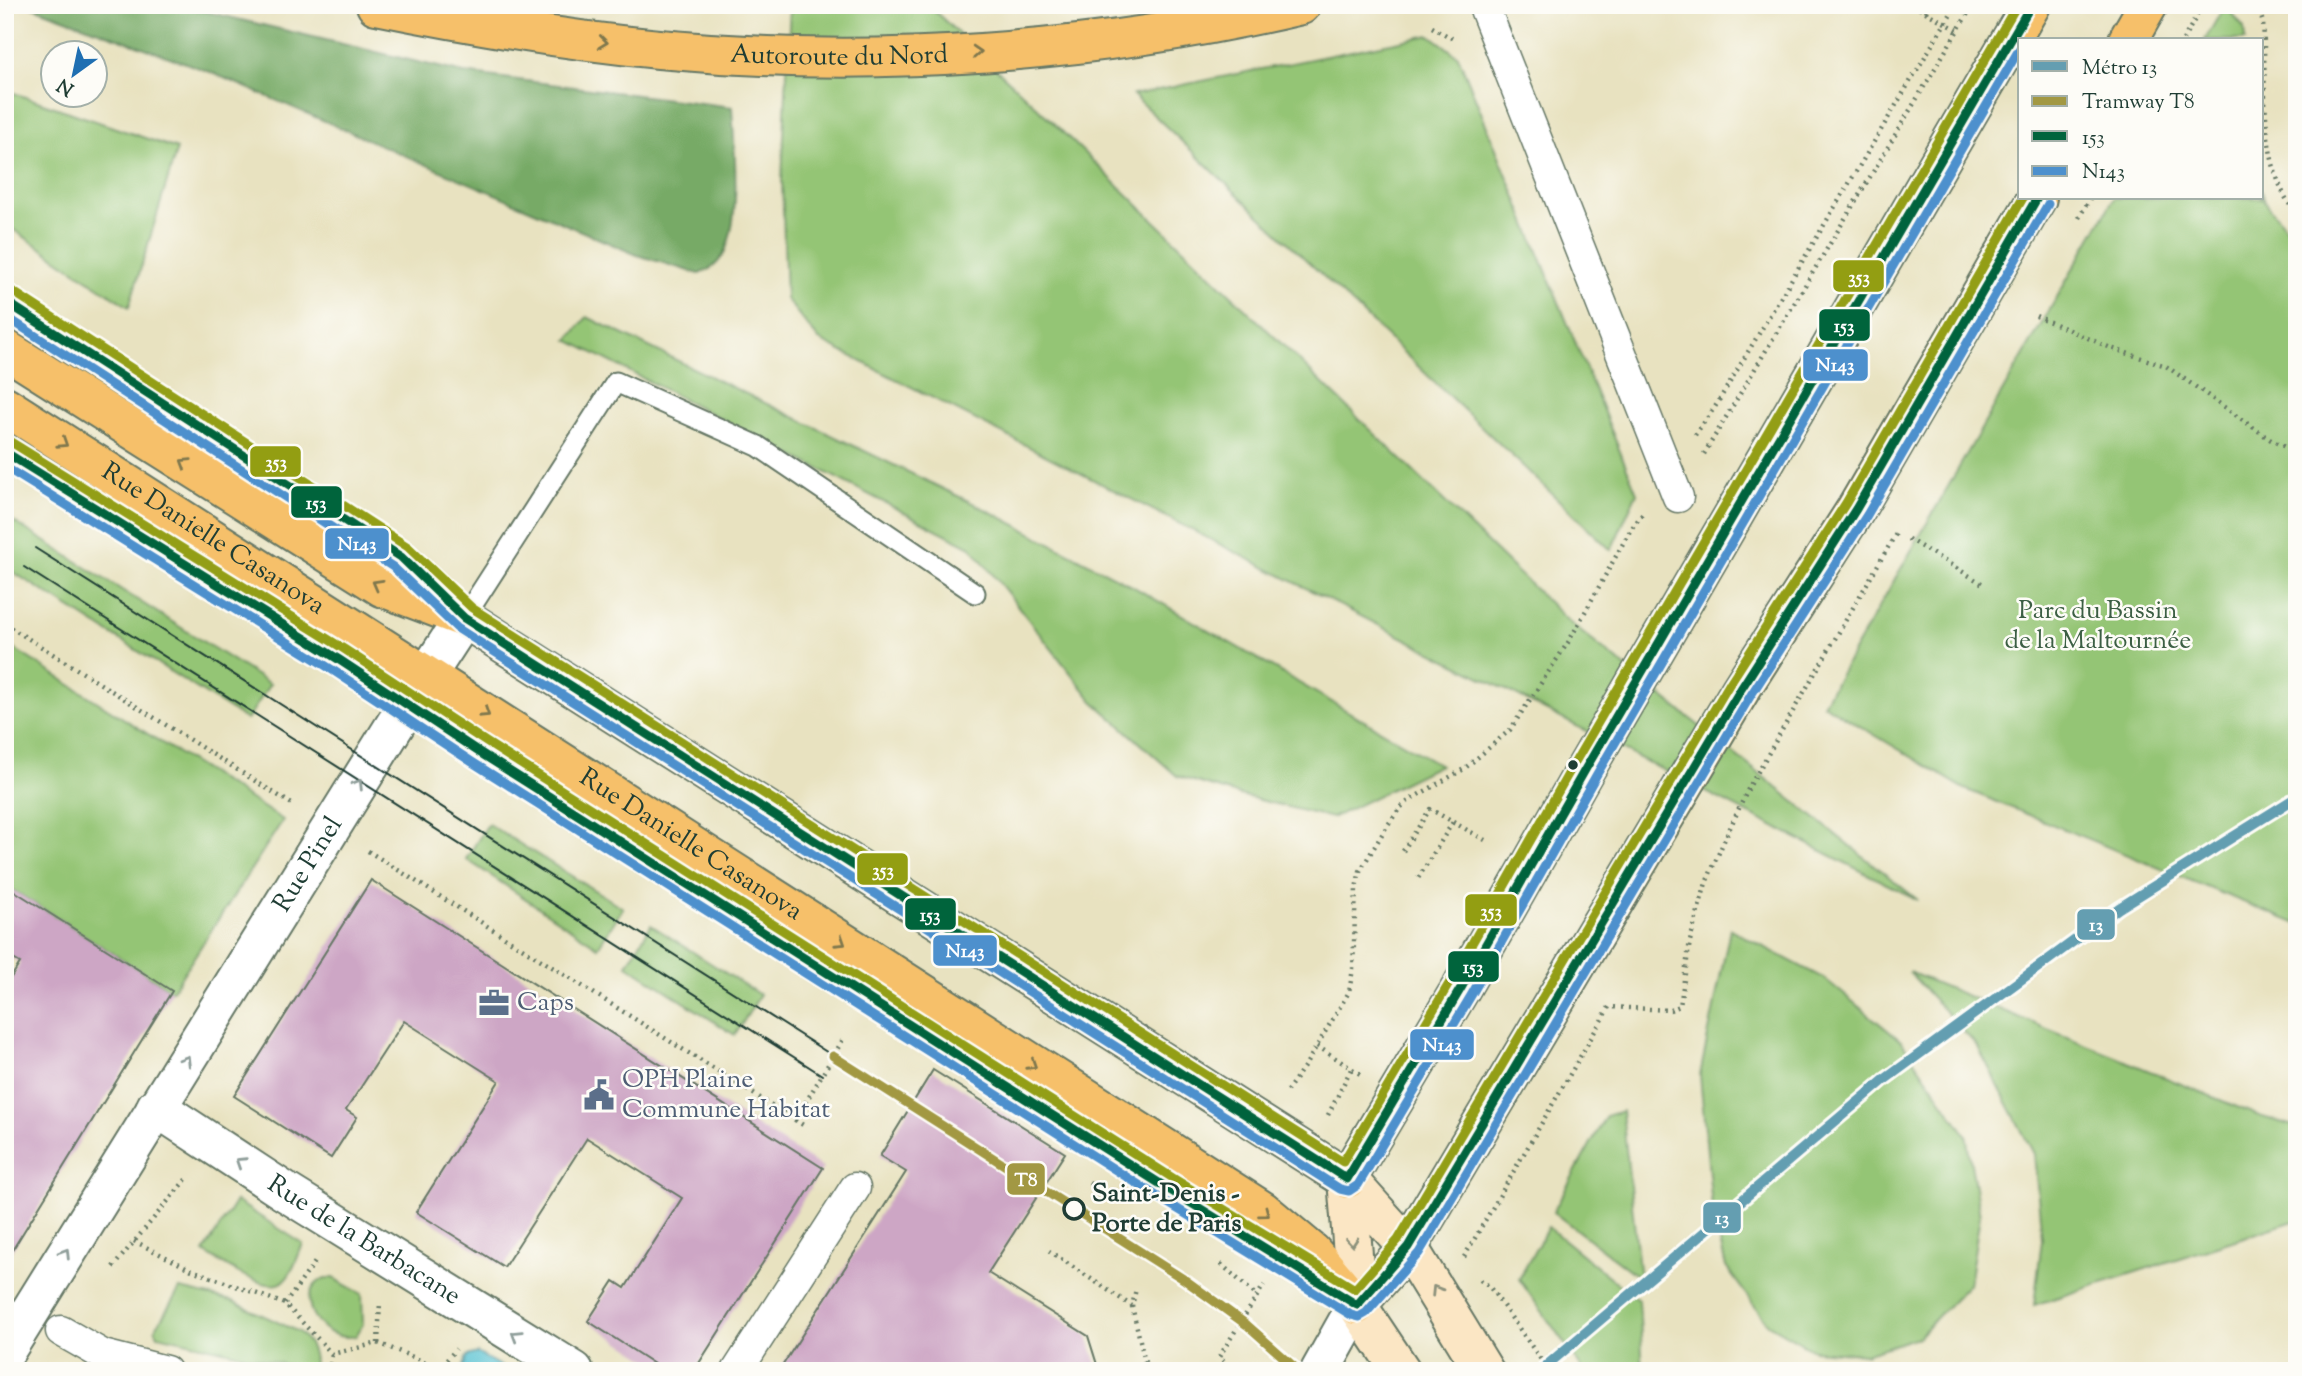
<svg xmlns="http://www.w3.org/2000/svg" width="2302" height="1376" viewBox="0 0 2302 1376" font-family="'Sorts Mill Goudy',serif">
<rect width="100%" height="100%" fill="#fdfcf7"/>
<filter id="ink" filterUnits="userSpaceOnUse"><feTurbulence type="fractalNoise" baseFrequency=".0143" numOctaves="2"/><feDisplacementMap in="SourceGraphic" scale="14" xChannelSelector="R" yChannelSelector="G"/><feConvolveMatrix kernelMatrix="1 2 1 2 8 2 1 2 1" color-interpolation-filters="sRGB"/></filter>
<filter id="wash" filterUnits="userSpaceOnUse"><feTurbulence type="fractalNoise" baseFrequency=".00686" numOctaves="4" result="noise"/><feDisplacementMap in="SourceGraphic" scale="28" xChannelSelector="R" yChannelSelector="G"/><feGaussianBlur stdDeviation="1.57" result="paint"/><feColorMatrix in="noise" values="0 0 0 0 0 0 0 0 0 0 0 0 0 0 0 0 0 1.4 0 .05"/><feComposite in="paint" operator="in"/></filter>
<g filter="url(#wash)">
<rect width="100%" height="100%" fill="#e8e2c0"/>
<path fill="#94c575" stroke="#5a8154" stroke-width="2" d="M790,5H928L1040,110L1570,623L1918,900L819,340L786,299L782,180Z
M2225,5L2244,28L2245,40H2205Z
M1430,35L1458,56L1637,493L1611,550L1133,95Z
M5,90L177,149L129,307L5,224Z
M2262,191L2265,201L2297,242V924L1965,789L1823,704L2114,198H2262Z
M587,317L989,511L1132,586L1440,765L1332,818L1243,796L1177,776L1093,701L971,547L568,340Z
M5,516L270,684L247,720L5,567Z
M5,643L283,820L172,991L5,885Z
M488,824L623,908L598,947L466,859Z
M651,925L760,995L735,1035L627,965Z
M1730,929L1825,979L1901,1041L1966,1135L1980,1216L1969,1284L1918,1337L1865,1354L1813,1350L1768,1324L1726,1267L1712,1208L1700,1075Z
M1909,972L2259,1116L2297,1127V1220L2034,1305L2042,1239L2034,1154L1978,1047Z
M1622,1111L1640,1278L1553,1212L1606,1116Z
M236,1201L303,1244C298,1255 292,1277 281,1283C264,1292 219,1262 204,1252Z
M1548,1227L1639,1301L1643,1371H1584L1519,1279Z
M325,1278H333L362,1294L363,1324L356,1336C320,1345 290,1294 325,1278Z
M180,1289L232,1301L297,1331C310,1341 316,1355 313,1371L158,1335L155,1329Z"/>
<path fill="#7a6" stroke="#4b744d" stroke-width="2" d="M28,5H179L464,73L732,107C734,144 745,241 714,266C710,269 704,272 699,274L637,255L210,72Z"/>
<path fill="#58c2d3" stroke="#3c8084" stroke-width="2" d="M477,1353L509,1371H462L467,1356Z"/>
<g id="blocks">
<path fill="#cda6c5" d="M371,880L823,1168L694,1371H665L588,1321L614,1281L625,1288L682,1198L587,1138L504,1267L416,1212L499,1081L404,1021L346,1110L357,1117L331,1158L234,1096Z
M5,885L172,991L5,1262V987L20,963L5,954Z
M933,1070L1065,1153L988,1273L1088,1336L1099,1371H779L906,1172L880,1156Z"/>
</g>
</g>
<g filter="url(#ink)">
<use href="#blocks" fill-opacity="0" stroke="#657765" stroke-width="2"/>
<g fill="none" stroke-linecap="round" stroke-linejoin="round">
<g stroke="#657765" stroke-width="23">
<path id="service" d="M5,301L401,557L464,618L616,382L758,446L975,593
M5,452L338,659L479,752L1170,1190L1324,1284"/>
</g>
<g stroke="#657765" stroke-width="33">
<path id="pedestrian" d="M1485,9L1678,497
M61,1331L103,1355L166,1371
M737,1371L855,1188"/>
</g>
<g stroke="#657765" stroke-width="42">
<g id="minor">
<path id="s1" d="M156,1107L284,1191L574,1371"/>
<path id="s2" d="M5,1352L408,704L464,618"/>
<path d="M1320,1371L1357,1305"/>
</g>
</g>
<g stroke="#657765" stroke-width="42">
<path id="secondary" d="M1347,1179L1408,1247L1484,1371
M1347,1179L1357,1305L1401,1371"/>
</g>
<g stroke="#657765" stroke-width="42">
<g id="primary">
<path d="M2128,40L2148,5"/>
<path d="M5,349L382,587L464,618L1347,1179L1461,988L1586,768L2031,5"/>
<path id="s3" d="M5,406L1263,1211L1312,1252L1357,1305L1408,1247L1741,689L1856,509L2037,198"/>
</g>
</g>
<g stroke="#657765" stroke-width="42">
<g id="motorway">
<path id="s4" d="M376,5C469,24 564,40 659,49C870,69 1094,54 1301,5"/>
</g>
</g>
<path stroke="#657765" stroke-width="4.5" stroke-dasharray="2 5" stroke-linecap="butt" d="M1913,5L1958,30
M2257,5L2263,22C2267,83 2257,165 2297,215
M1926,12L1929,5
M1432,27L1455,40
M2183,40L2203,5
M2079,218L2090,198
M2036,316L2111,348L2166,366L2271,440L2297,453
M1695,435L1715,407L1956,5
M1704,454L1973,5
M1908,539L1983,584
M5,624L295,806
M1453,822L1485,840
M368,851L795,1120L844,1038
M1403,851L1430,809L1453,822L1417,880
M1317,1046L1360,1074
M1287,1091L1306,1064L1349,992L1353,969L1356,888L1360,871L1387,826L1400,808L1411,799L1464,769L1510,730L1569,641L1631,529L1644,512
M1328,1115L1351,1069
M795,1120L803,1125
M1089,1183L1115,1199
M134,1241L192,1270L285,1304L332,1354L378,1343L440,1368L456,1349
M1049,1251L1132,1306L1136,1289
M1464,1257L1609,1007L1670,1010L1680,1006L1690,941L1697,915L1706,883L1724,841L1749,787L1897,532
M1221,1264L1257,1296
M113,1267L188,1177
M1480,1280L1489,1286L1549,1371
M285,1304L315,1262
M1132,1306L1147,1371
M378,1343L380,1302
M329,1371L332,1354
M1234,1371L1219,1357L1264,1285"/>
<use href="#service" stroke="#fff" stroke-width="19"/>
<use href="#pedestrian" stroke="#fff" stroke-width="30"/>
<use href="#minor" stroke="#fff" stroke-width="38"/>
<use href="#secondary" stroke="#fbe6c4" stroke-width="38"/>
<use href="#primary" stroke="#f6c06b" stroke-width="38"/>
<use href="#motorway" stroke="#f6c06b" stroke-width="38"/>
<path stroke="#1f3d34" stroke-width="2" d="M35,548L833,1056
M24,567L822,1075"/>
<g stroke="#fdfcf7" stroke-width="14">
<path id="bus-1" d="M5,301L401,557L464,618L1347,1179L1461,988L1586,768L2031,5
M5,452L338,659L479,752L1170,1190L1357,1305L1408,1247L1741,689L1856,509L2037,198"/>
</g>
<g stroke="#fdfcf7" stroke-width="14">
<path id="bus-2" d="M5,316L393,567L457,628L1340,1189L1349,1191L1358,1185L1472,994L1597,774L2020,48
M5,467L331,669L472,762L1163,1200L1351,1315L1359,1317L1366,1313L1419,1253L1751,695L1867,515L2048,204"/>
</g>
<g stroke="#fdfcf7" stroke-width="14">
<path id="bus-3" d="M12,291L408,547L472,608L1343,1162L1450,982L1575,762L2017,5
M11,442L344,649L486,742L1176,1180L1355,1289L1398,1240L1730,683L1846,503L2023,198"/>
</g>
<use href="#bus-1" stroke="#00643c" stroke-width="9"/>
<use href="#bus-2" stroke="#4d90cd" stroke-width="9"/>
<use href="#bus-3" stroke="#939e12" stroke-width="9"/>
<g stroke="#fdfcf7" stroke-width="14">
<path id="tram-1" d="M833,1056L1185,1280L1247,1325L1299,1371"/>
</g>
<use href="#tram-1" stroke="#a29843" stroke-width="9"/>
<g stroke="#fdfcf7" stroke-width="16">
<path id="metro-1" d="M1540,1371L1884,1080L2119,908L2297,797"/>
</g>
<use href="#metro-1" stroke="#649eb1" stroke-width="10"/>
</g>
<defs><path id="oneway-chevron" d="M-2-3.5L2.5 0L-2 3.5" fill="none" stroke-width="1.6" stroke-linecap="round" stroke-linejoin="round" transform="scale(1.75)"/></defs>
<g stroke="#80784d">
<use href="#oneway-chevron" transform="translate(603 42) rotate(7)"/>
<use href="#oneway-chevron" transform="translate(977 52) rotate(-3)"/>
<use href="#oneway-chevron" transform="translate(63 443) rotate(33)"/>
<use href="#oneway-chevron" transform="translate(185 463) rotate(-148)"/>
<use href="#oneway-chevron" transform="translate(377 584) rotate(-151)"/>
<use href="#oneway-chevron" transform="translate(485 713) rotate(33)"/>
<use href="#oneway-chevron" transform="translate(841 942) rotate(33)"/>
<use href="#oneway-chevron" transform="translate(1032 1065) rotate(33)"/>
<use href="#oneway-chevron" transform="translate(1265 1213) rotate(37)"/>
</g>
<g stroke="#8f9e9a">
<use href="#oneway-chevron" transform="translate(358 784) rotate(-58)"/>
<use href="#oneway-chevron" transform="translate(186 1060) rotate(-58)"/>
<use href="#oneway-chevron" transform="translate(240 1162) rotate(-147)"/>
<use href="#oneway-chevron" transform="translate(65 1253) rotate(-58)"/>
<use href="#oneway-chevron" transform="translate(516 1335) rotate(-148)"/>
</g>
<g stroke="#8d927c">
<use href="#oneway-chevron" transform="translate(1352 1242) rotate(85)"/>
<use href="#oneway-chevron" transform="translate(1436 1290) rotate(-122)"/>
</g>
</g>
<defs>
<g id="office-bare" transform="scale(2.415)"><path d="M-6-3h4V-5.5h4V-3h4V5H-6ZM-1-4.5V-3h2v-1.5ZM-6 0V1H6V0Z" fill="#5c6f8a" stroke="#fdfcf7" stroke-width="2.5" paint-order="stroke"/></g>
<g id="civic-bare" transform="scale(2.415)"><path d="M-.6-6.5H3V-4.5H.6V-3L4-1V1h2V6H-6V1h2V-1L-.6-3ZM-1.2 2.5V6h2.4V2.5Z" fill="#5c6f8a" stroke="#fdfcf7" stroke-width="2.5" paint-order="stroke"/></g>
</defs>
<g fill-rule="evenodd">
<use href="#office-bare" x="494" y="1003"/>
<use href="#civic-bare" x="599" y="1095"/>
</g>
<circle fill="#1f3d34" stroke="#fdfcf7" stroke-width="2.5" cx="1573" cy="765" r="6"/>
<circle fill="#fdfcf7" stroke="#1f3d34" stroke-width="3.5" cx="1074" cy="1209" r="10"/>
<g text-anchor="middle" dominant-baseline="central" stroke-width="5" stroke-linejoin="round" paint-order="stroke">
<g font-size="26" fill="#1f3d34" stroke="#fdfcf7">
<text stroke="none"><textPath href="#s4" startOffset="467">Autoroute du Nord</textPath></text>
<text stroke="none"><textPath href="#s3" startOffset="247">Rue Danielle Casanova</textPath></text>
<text stroke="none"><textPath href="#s3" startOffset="814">Rue Danielle Casanova</textPath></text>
<text stroke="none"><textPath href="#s2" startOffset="574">Rue Pinel</textPath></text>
<text stroke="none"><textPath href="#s1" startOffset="247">Rue de la Barbacane</textPath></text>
</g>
<g font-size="26" fill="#3c5f44" stroke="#fdfcf7">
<text x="2098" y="611">Parc du Bassin<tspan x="2098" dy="30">de la Maltournée</tspan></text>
</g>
<g font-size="26" fill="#4e5e75" stroke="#fdfcf7" text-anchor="start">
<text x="517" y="1003">Caps</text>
<text x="622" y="1080">OPH Plaine<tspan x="622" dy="30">Commune Habitat</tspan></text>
</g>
<g font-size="26" font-weight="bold" fill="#1f3d34" stroke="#fdfcf7" text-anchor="start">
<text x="1092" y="1194">Saint-Denis -<tspan x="1092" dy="30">Porte de Paris</tspan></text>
</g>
</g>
<g stroke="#fdfcf7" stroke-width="2.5">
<rect x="1832" y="259" width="53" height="34" rx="7" fill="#939e12"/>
<rect x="1818" y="308" width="53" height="34" rx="7" fill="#00643c"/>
<rect x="1802" y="348" width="67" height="34" rx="7" fill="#4d90cd"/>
<rect x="249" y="445" width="53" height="33" rx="7" fill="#939e12"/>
<rect x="290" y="485" width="53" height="34" rx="7" fill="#00643c"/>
<rect x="324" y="527" width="66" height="33" rx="7" fill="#4d90cd"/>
<rect x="856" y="852" width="53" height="34" rx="7" fill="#939e12"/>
<rect x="1464" y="893" width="54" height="34" rx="7" fill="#939e12"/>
<rect x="904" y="897" width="53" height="34" rx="7" fill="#00643c"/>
<rect x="2076" y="908" width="40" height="33" rx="7" fill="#649eb1"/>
<rect x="932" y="934" width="66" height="33" rx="7" fill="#4d90cd"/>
<rect x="1447" y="950" width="53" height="33" rx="7" fill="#00643c"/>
<rect x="1409" y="1028" width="66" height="33" rx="7" fill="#4d90cd"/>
<rect x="1006" y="1162" width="40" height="34" rx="7" fill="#a29843"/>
<rect x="1702" y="1201" width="40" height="33" rx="7" fill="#649eb1"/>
</g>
<g font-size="19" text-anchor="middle" font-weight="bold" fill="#fff">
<text x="1859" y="283">353</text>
<text x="1844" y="332">153</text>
<text x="1835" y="371">N143</text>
<text x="276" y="468">353</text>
<text x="316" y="509">153</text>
<text x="357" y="550">N143</text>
<text x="883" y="876">353</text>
<text x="1491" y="917">353</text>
<text x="930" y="921">153</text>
<text x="2096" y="931">13</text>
<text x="965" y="957">N143</text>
<text x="1473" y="973">153</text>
<text x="1442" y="1051">N143</text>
<text x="1026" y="1186">T8</text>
<text x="1722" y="1224">13</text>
</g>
<rect width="2302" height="1376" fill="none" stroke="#fdfcf7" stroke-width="28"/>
<rect x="2018" y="38" width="245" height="161" fill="#fdfcf7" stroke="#a4b0a9" stroke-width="2"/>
<rect x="2032" y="61" width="35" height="10" fill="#649eb1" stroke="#a4b0a9" stroke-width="2"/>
<text x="2082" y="74" font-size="21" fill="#1f3d34">Métro 13</text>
<rect x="2032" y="96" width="35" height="10" fill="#a29843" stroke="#a4b0a9" stroke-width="2"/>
<text x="2082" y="108" font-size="21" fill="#1f3d34">Tramway T8</text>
<rect x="2032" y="131" width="35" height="10" fill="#00643c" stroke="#a4b0a9" stroke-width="2"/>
<text x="2082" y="144" font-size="21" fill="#1f3d34">153</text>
<rect x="2032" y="166" width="35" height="10" fill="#4d90cd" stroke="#a4b0a9" stroke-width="2"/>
<text x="2082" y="178" font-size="21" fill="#1f3d34">N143</text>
<g transform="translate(74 74) rotate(213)"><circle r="33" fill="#fdfcf7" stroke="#a4b0a9" stroke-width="2"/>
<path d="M0-5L12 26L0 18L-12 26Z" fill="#1f6fb2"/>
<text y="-10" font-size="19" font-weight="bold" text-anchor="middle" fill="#1f3d34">N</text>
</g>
</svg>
